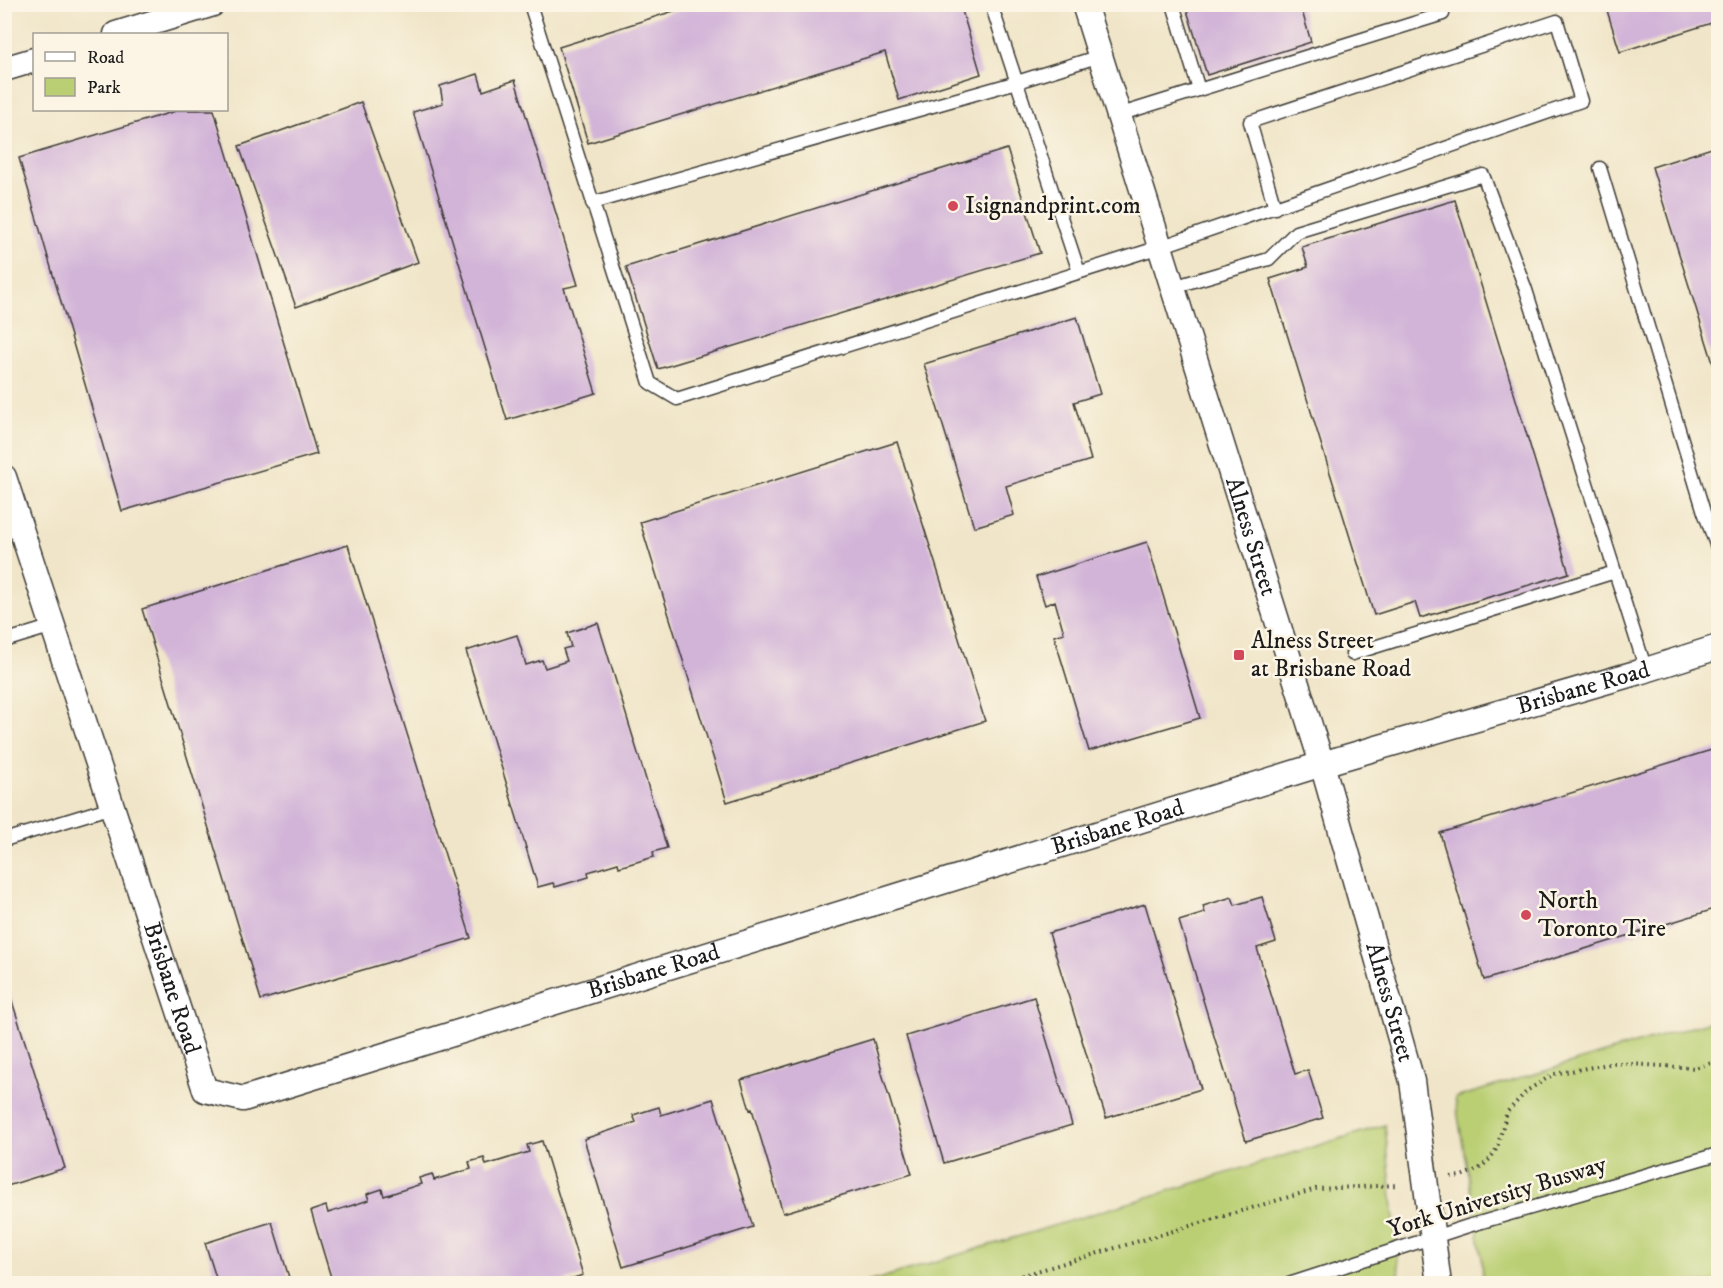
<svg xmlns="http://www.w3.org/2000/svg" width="1723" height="1288" viewBox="0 0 1723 1288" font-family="'IM FELL DW Pica',serif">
<rect width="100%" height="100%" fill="#fcf5e5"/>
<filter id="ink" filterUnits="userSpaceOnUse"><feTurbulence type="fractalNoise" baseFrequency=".0167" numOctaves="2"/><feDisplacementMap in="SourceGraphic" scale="12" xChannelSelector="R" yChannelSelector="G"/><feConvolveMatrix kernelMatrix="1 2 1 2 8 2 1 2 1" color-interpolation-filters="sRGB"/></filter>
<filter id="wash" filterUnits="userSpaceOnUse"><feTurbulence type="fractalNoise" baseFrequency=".008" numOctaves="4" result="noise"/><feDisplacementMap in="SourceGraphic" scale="24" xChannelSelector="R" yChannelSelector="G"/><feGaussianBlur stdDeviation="1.35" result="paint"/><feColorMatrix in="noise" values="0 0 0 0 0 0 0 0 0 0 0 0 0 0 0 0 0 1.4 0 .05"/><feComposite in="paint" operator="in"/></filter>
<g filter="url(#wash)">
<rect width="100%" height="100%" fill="#f0e5c8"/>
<path fill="#bacf73" stroke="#6b7648" stroke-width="1.5" d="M1718,1019V1283H1483L1482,1258L1455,1098Z
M1385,1125L1400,1283H865Z"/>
<g id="blocks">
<path fill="#d2b4d8" d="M696,4H960L981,74L899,100L885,52L588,143L559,47Z
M1185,4H1300L1311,42L1207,75Z
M1605,4H1718V21L1620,52Z
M478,74L483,91L515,80L578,285L564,288L596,393L507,420L413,112L443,103L440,86Z
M361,102L418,262L296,307L239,146Z
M179,110H214L317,454L122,511L19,158Z
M1718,146V379L1652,167Z
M1007,149L1040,253L658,369L626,267Z
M1455,200L1569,573L1420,618L1415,602L1374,615L1270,279L1308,267L1302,247Z
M1077,317L1100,394L1074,402L1091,460L1006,486L1014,515L974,527L924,364Z
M897,442L985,721L727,802L640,522Z
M1147,542L1200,718L1089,751L1054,636L1064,633L1055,601L1045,605L1036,577Z
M348,545L471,938L261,1000L142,609Z
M598,623L667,848L653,852L654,857L619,867L618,863L588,872L589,877L555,887L553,883L538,887L466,651L517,635L526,665L542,660L545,668L567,661L563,649L571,647L567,633Z
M1718,748V908L1484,980L1440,833Z
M1232,897L1235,905L1262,897L1276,942L1257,948L1295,1074L1308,1070L1323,1118L1246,1141L1179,921L1205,913L1203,906Z
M1145,904L1201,1089L1106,1118L1049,933Z
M4,976L65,1168L4,1187Z
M1034,997L1072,1125L944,1163L906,1036Z
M873,1039L882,1070H881L912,1174L783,1213L752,1109L750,1110L741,1080Z
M713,1099L753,1227L623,1267L584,1139L636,1122L633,1115L659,1107L661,1115Z
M542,1141L583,1275L555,1284H333L311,1211L326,1206L328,1213L369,1200L367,1194L382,1189L384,1196L421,1184L419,1178L432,1174L434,1180L471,1169L469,1162L484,1158L486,1165L529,1152L527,1145Z
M272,1222L291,1284H218L205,1243Z"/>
</g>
</g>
<g filter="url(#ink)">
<use href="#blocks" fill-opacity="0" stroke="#3c3a36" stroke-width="1.5"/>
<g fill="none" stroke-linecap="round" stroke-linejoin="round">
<g stroke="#3c3a36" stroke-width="15">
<path id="service" d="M530,4L650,383L677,399L1160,247L1581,101L1557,21L1250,122L1275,208
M991,4L1079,272
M1173,4L1199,90
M1118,115L1443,14L1439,4
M1600,168L1704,512L1718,550
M592,203L1017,82L1100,56
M1173,287L1269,259L1296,232L1483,175L1526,290L1646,670
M4,641L53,626
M1352,654L1615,572
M4,840L112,807
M1289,1284L1468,1226L1718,1154"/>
</g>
<g stroke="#3c3a36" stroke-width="27">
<g id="minor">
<path id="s1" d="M1084,4L1322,764L1412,1081L1439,1284"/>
<path d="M116,34L213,4"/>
<path d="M4,69L34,60"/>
<path id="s2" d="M4,477L205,1090L243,1099L1322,764L1646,670L1718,647"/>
</g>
</g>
<path stroke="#3c3a36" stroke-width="4" stroke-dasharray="1.5 4.5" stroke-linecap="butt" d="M1451,1177L1461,1176L1479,1169L1490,1159L1497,1148L1507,1112L1528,1090L1554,1074L1614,1063L1695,1068L1718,1061
M993,1284L1316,1189L1399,1185"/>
<use href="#service" stroke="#fff" stroke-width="12"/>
<use href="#minor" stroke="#fff" stroke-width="24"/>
</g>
</g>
<g fill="#d1495b" stroke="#fcf5e5" stroke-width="2">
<circle cx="953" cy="206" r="6"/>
<rect x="1233" y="649" width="12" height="12" rx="3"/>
<circle cx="1526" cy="915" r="6"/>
</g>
<g text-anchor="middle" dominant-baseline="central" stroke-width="5" stroke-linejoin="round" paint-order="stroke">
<g font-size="24" fill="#1c1c1c" stroke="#fcf5e5" text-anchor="start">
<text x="965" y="206">Isignandprint.com</text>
<text x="1251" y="641">Alness Street<tspan x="1251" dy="28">at Brisbane Road</tspan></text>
<text x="1538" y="901">North<tspan x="1538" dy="28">Toronto Tire</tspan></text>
</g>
<g font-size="24" fill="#1c1c1c" stroke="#fcf5e5">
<text stroke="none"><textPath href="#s1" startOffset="558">Alness Street</textPath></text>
<text stroke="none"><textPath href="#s2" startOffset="2086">Brisbane Road</textPath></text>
<text stroke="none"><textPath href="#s2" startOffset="1600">Brisbane Road</textPath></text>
<text stroke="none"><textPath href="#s2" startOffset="1114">Brisbane Road</textPath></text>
<text stroke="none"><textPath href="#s2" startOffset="538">Brisbane Road</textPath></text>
<text stroke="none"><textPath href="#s1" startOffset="1044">Alness Street</textPath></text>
<text transform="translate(1497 1197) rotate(-17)">York University Busway</text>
</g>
</g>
<rect width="1723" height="1288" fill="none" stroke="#fcf5e5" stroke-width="24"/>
<rect x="33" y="33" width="195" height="78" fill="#fcf5e5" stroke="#a29e95" stroke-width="1.5"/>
<rect x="45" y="52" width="30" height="9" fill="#ffffff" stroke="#a29e95" stroke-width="1.5"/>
<text x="87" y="63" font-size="18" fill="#1c1c1c">Road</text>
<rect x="45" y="78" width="30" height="18" fill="#bacf73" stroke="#a29e95" stroke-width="1.5"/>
<text x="87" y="93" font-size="18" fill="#1c1c1c">Park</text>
</svg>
